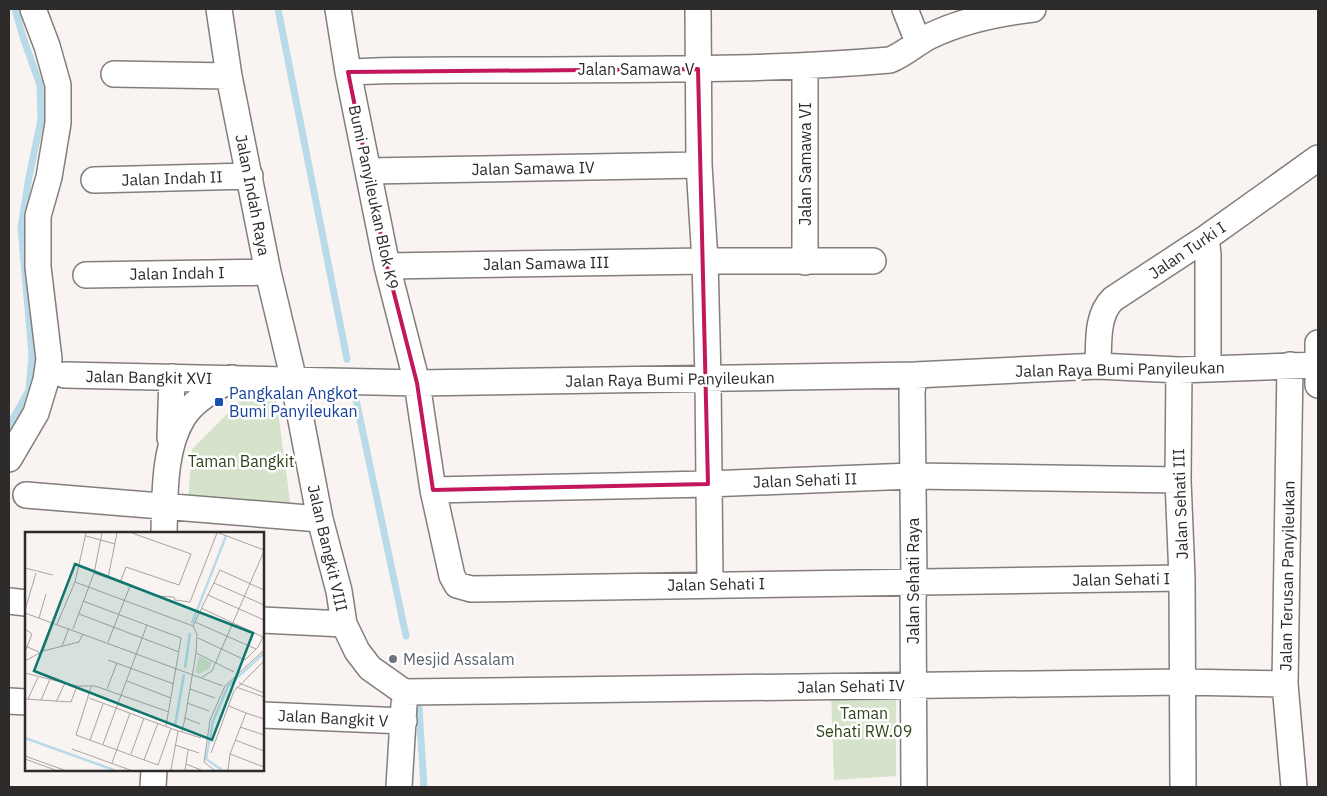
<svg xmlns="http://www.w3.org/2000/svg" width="1327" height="796" viewBox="0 0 1327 796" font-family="'IBM Plex Sans',sans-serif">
<rect width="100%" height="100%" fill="#f9f4f1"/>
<path fill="#d5e3ca" d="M246,395L276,397L291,508L188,500L192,449Z
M896,689V776L834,780L831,693Z"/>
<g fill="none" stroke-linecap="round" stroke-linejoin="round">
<path stroke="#b8dae9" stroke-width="7" d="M278,9L347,359
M355,395L406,636
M9,426L29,390L32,355L21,227L29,177L41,120L40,85L23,37L15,9
M419,708L424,787"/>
<g stroke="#837e7b" stroke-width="28">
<path id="minor" d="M219,9L229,76L268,272L291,368L320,519L339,591L344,624L357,651L370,668L404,692
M338,9L348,72L387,266L417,383L433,490L452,576L457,585L471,589L1182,578
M698,9L699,165L705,261L708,378L710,584
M905,9L918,42
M348,72C402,69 456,70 511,70C637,69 764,71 890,60C905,54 916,43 930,36C961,21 999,13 1033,9
M114,74L229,76
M368,171L699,165
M94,180L250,176
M1206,238L1208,254V368
M805,262V66
M387,266L705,261H873
M86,275L268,272
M1318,343V385
M1290,365L1285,684L1294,787
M1098,366C1099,344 1096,315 1113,299L1206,238L1318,158
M1179,370L1178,480L1182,578L1183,787
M65,375L417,383L915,375L1098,366L1179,370L1318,365
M170,438L172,377
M9,459L36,413L46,380L49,359L38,267V216L49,177L58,123V85L47,46L33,9
M433,490L708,484L912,476L1178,480
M26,495L320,519
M164,534C165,497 163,448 184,416C195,399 216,389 232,378
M9,601L26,603
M262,620L344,624
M404,692L1182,682L1285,684
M9,701L26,702
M262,715L404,721
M153,787L154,770
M399,787L404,704
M914,787L913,600L914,581L912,391L915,375"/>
</g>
<use href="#minor" stroke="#fff" stroke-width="25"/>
</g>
<path fill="none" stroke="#c2185b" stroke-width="4" stroke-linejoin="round" d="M698,69L708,484L433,490L417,383L387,266L348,72Z"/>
<rect fill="#1a4fb4" stroke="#fff" stroke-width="2" x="214" y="397" width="10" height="10" rx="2.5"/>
<circle fill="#6b7280" stroke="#fff" stroke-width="2" cx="393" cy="659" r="5"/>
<g text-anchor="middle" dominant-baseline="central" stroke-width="5" stroke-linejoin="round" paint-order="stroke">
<g font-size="16" fill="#2e2c2a" stroke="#fff">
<text x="636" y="69">Jalan Samawa V</text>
<text transform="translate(805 164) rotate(-90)">Jalan Samawa VI</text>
<text transform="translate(533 168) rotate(-1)">Jalan Samawa IV</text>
<text transform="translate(172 178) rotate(-2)">Jalan Indah II</text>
<text transform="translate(253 195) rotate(79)">Jalan Indah Raya</text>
<text transform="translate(374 197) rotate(78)">Bumi Panyileukan Blok K9</text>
<text transform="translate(1187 250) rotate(-34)">Jalan Turki I</text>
<text transform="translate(546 263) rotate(-1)">Jalan Samawa III</text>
<text transform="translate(177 273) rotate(-1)">Jalan Indah I</text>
<text transform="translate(1120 369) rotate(-1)">Jalan Raya Bumi Panyileukan</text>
<text transform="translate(149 377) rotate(1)">Jalan Bangkit XVI</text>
<text transform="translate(670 379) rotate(-1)">Jalan Raya Bumi Panyileukan</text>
<text transform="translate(805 480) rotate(-2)">Jalan Sehati II</text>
<text transform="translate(1180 504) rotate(-92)">Jalan Sehati III</text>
<text transform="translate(328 548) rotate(77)">Jalan Bangkit VIII</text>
<text transform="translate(1287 576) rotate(-89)">Jalan Terusan Panyileukan</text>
<text transform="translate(1121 579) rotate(-1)">Jalan Sehati I</text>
<text transform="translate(913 581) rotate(-90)">Jalan Sehati Raya</text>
<text transform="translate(716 584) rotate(-1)">Jalan Sehati I</text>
<text transform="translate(851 686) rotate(-1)">Jalan Sehati IV</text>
<text transform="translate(333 718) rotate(3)">Jalan Bangkit V</text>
</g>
<g font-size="16" fill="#164399" stroke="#fff" text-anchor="start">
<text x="229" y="393">Pangkalan Angkot<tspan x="229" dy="18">Bumi Panyileukan</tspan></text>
</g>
<g font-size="16" fill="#2f4419" stroke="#fff">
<text x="241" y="461">Taman Bangkit</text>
<text x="864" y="713">Taman<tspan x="864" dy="18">Sehati RW.09</tspan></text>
</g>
<g font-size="16" fill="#5b616d" stroke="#fff" text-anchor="start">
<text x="403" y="659">Mesjid Assalam</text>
</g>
</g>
<g transform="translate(25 532)">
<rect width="239" height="239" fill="#f9f4f1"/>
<path d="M174,124L187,131L184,137L174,142L170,140Z" fill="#d5e3ca"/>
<path fill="none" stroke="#b8dae9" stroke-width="2.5" d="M167,91L201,4M160,136L165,101M150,194L159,142M0,206L89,238M197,238L181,227L188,189L203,154L239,121"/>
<path fill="none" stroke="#a8a4a1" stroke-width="1" d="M194,1L239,18M61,4L90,12M0,36L28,43M69,41L133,64L149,65M83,46L92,1M50,50L168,94M95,51L101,35L154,53L166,22L107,1M189,51L239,73M183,63L239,88M149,65L150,68L165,70L192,1M58,69L156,106L141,194M176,76L238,105M0,78L11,41M0,81L198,154M54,82L154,120M14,86L21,62M170,90L231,117M32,92L50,50L61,1M168,94L195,38L239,58M0,97L7,102L0,120M48,97L69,41L77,1M173,106L220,128L233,115L239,103M83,110L105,54M0,114L14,120M37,114L44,96M18,119L35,73M171,121L209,140M83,128L149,152M0,129L18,119L54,110L58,102M0,141L52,154H70L144,180M177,145L187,139L239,19M102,149L146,166M214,151L239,161M66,155L51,203L133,233L146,196M211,155L239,165M82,157L92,131M165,157L190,166M64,166L153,199M0,167L46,170L52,154M3,167L13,145M16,168L25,147M31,170L40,151M162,171L184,179M204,174L221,181M160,186L175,192M239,187L221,181L205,222L239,235M215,195L239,203M157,200L176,206M65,208L78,172M210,208L239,219M78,212L122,93M150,213L174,221M47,217L105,238M186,221L209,159L239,129M106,222L119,186M0,224L39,238M0,227L30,238M119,228L133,191M87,231L105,181M161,232L176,238M146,238L153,199L157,200L160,186L171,121L172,102L168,94M160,238L163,218M189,238L179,230L185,188L200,154L239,118M203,238L205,222"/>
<path fill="#0f766e" fill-opacity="0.15" stroke="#0f766e" stroke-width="2.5" d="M50,32L228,101L187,208L9,139Z"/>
<rect width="239" height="239" fill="none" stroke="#2e2c2a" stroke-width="2.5"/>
</g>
<rect width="1327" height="796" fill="none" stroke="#2e2c2a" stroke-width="20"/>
</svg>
